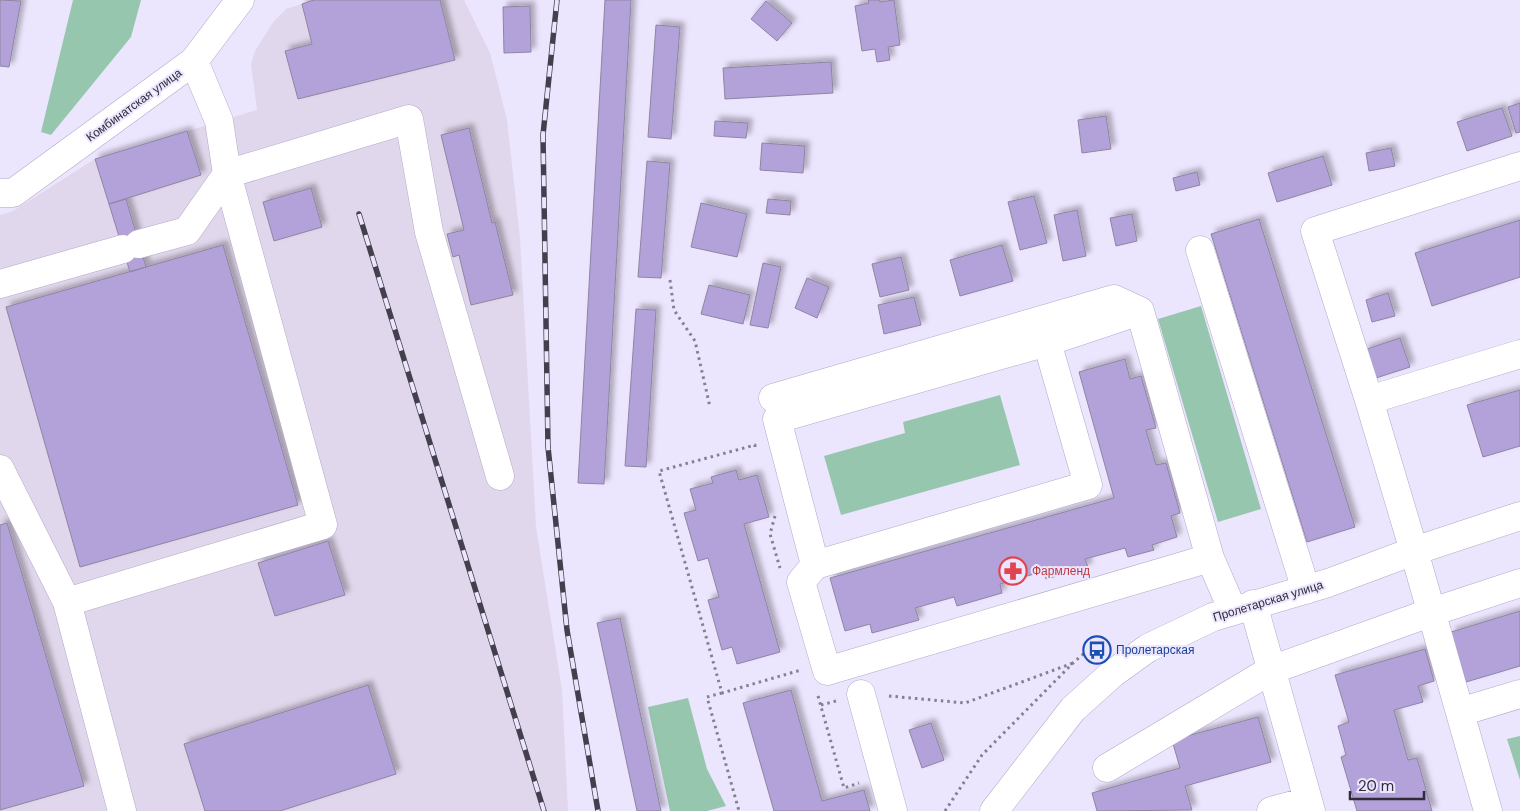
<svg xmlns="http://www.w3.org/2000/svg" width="1520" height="811" viewBox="0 0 1520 811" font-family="'DM Sans',sans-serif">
<defs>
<filter id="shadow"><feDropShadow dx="4.5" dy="-4.5" stdDeviation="2.5" flood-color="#0004"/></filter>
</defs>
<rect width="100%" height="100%" fill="#ece5fe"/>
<path fill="#e1d7ec" d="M314,0H464L490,53L507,120L520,238L536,527L562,690L568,811H0V215L13,211L95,159L257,110L251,64L255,51L274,21L286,9Z"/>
<path fill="#96c7ae" d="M73,0H141L131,37L51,135L41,132Z
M1201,306L1261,509L1218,522L1158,319Z
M1000,395L1020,465L841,515L824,456L905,433L903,422Z
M688,698L707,769L726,806L707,811H670L648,707Z
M1520,736V780L1507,739Z"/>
<path fill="#b3a2d9" stroke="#8e85a2" filter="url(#shadow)" d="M0,0L21,1L9,67L0,66Z
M314,0H440L455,60L298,99L285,51L312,44L302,4Z
M605,0H631L604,484L578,483Z
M868,0H879L880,2L894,0L900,45L888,47L890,60L877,62L875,49L862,51L855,6L869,3Z
M766,1L792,23L777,41L751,19Z
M530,6L531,52L504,53L503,7Z
M656,25L680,27L671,139L648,137Z
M831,62L833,93L725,99L723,68Z
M1520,103V132L1516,133L1508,107Z
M1502,108L1512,136L1467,151L1457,122Z
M1106,116L1111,149L1082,153L1078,120Z
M715,121L748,123L746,138L714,136Z
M469,128L492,223L495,222L513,295L471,305L459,255L453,257L447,234L464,230L441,135Z
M187,131L201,175L109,204L95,159Z
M762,143L805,146L803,173L760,170Z
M1391,148L1395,166L1369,171L1366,153Z
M1323,156L1332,185L1277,202L1268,173Z
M647,161L670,163L661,278L638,277Z
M1197,172L1200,185L1176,191L1173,178Z
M311,188L322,227L274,241L263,202Z
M1034,196L1047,243L1020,250L1008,202Z
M126,199L146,267L130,272L109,204Z
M768,199L791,201L790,215L766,213Z
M701,203L747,214L737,257L691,247Z
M1077,210L1086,256L1063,261L1054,215Z
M1132,214L1137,241L1116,246L1110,218Z
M1259,219L1355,527L1307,542L1211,234Z
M1520,220V277L1432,306L1415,253Z
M223,245L298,505L80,567L6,307Z
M1002,245L1013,281L960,296L950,260Z
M901,257L909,290L880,297L872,264Z
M763,263L781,267L768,328L750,325Z
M807,278L829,287L817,318L795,308Z
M709,285L750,295L743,324L701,314Z
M1388,293L1395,316L1372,322L1366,300Z
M914,297L921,325L884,334L878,305Z
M636,309L656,310L646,467L625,466Z
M1400,338L1410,367L1373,379L1364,350Z
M1125,359L1130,379L1141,376L1156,428L1146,430L1156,465L1166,463L1180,513L1171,516L1177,537L1152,545L1154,550L1128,557L1125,548L1085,559L1088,567L1046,579L1044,571L1000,584L1002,593L957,606L954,597L915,608L919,620L872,633L870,624L845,631L830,578L1114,498L1079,372Z
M1520,390V446L1483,457L1467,405Z
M736,470L739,480L757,475L769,517L744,524L780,652L737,664L732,647L722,650L708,600L719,597L708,558L698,561L684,513L696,510L690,489L713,483L711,477Z
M7,523L84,786L0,810V525Z
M328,541L345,595L275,616L258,563Z
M1520,611V666L1466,682L1451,632Z
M620,618L661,811H637L597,623Z
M1425,649L1434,681L1418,686L1423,702L1394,710L1408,760L1417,758L1432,811H1357L1341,757L1346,755L1338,726L1349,722L1335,675Z
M368,685L396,774L280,811H205L184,744Z
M791,690L822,801L864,790L870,811H774L743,703Z
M1258,717L1271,762L1185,786L1192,810L1097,811L1092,793L1180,768L1172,740Z
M931,723L944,760L922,768L909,730Z"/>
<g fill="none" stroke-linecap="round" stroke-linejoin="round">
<g stroke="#b2a9c7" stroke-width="29">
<path id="minor" d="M194,61L219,121L227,174L409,119L429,232L500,476
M0,193H13L194,61L240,0
M1200,250L1306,590
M0,284L123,249
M1140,311L1047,342L777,419L815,565L801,582L827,671L1210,558
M773,398L1114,299L1140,311L1210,558L1233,611
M1369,400L1315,231L1520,166
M0,469L67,602L323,525L227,174L187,231L139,244
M815,565L1088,485L1047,342
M67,602L122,811
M1253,604L1311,811
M861,694L893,811
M1460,712L1520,694
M1107,768L1271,670L1432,612L1520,583
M994,811L1073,709L1112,674L1148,648L1213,617L1328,583L1414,551L1520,516
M1271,811L1308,801
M1488,811L1414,551L1369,400L1520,354"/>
</g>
<path stroke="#847f91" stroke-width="3" stroke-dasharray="2.5 4" stroke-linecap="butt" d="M670,280L674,310L695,341L710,407
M755,447V445L659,471L722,693L801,670
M775,516L770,534L780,568
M722,693L707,697L739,811
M818,696L844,788L859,783
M889,696L965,703L1073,663
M821,705L836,701
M945,811L982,755L1073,663L1096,643"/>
<use href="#minor" stroke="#fff" stroke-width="28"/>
<g stroke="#443f4d" stroke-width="5.5">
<path id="rail" d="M557,0L543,135L548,447L567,630L598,811
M359,214L544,811"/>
</g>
<use href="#rail" stroke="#ece5fe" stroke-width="4" stroke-dasharray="11" stroke-linecap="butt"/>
</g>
<defs>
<g id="pharmacy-ring" transform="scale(1.4375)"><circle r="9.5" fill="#ece5fe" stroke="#e0444e" stroke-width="1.5"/><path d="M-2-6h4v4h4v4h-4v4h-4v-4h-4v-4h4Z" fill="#e0444e"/></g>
<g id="bus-ring" transform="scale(1.4375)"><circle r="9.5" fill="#ece5fe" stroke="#1a4fb4" stroke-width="1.5"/><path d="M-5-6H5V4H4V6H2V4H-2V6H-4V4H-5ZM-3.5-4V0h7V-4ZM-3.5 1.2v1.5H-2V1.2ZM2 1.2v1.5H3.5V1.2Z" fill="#1a4fb4"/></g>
</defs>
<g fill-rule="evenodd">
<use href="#pharmacy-ring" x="1013" y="571"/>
<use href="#bus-ring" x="1097" y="650"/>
</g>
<g text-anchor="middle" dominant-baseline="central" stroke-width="4" stroke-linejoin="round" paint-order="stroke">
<g font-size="12" fill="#2f2b37" stroke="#ece5fe">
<text transform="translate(134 105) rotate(-36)">Комбинатская улица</text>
<text transform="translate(1268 601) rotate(-17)">Пролетарская улица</text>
</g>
<g font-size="12" fill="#be3a42" stroke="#ece5fe" text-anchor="start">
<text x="1032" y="571">Фармленд</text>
</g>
<g font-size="12" fill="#164399" stroke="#ece5fe" text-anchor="start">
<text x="1116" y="650">Пролетарская</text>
</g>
</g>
<path d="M1350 791v8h74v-8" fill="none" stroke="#2f2b37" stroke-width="2.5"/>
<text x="1358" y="791" font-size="15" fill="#2f2b37" stroke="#ece5fe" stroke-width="4" paint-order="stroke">20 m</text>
</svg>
